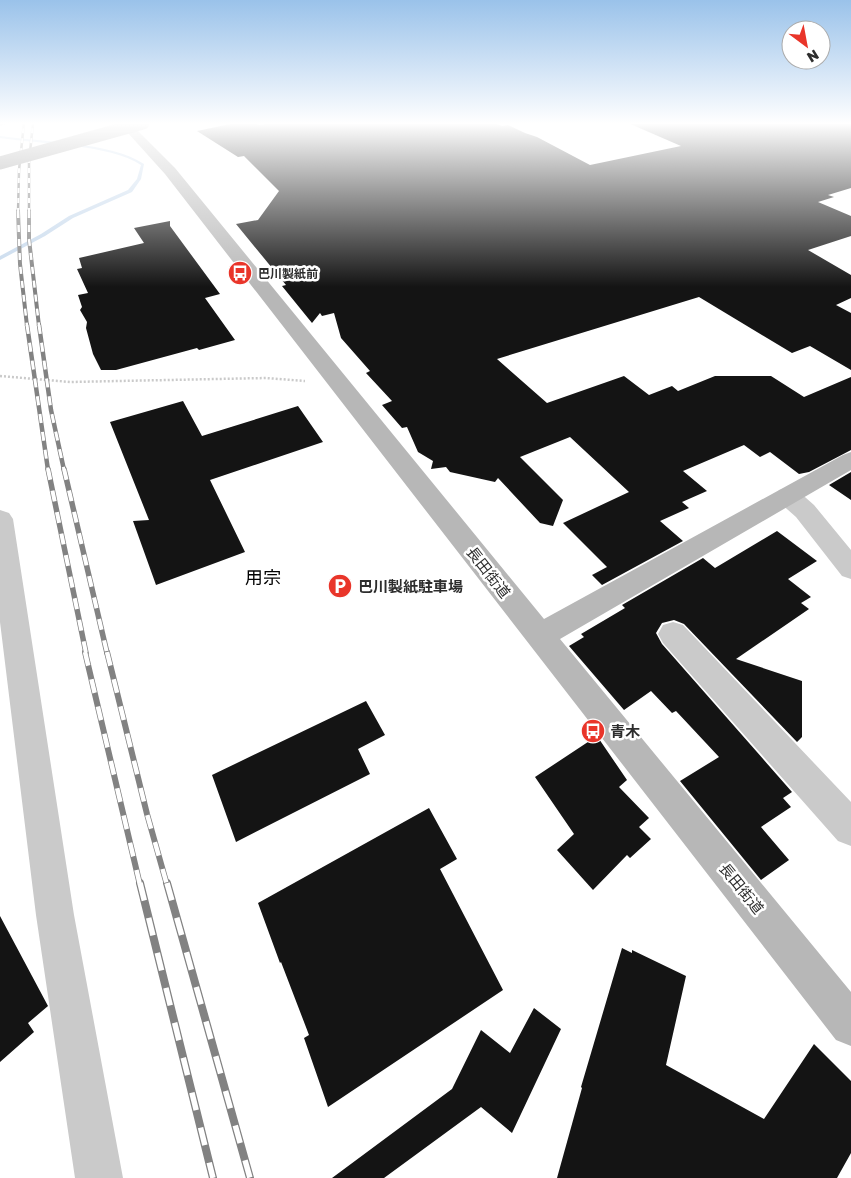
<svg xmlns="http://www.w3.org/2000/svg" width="851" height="1178" viewBox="0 0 851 1178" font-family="'Golos Text','Noto Sans JP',sans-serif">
<rect width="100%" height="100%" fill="#fff"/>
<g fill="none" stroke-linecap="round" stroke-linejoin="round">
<path fill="#c5d8ec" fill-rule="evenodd" d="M0,136C41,142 112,142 144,164L141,179L132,192L73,218L45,236L0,260V256L41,234L69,216L128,190L137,179L141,165C110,144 39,144 0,138Z"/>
</g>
<path fill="#141414" d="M235,123H255L259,125L271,123H495L502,126L508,125L525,133L537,137L590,165L681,146L628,123H851V188L828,195L834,197L818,202L851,216V236L808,250L851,275V298L836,305L851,313V370L810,346L792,353L699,297L497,359L547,403L624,376L649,395L672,386L678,391L715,376H771L804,397L851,377V450L809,472L799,474L770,452L760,457L744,445L683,471L707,491L682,502L689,508L660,521L683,541L602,585L592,575L607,567L563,523L629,492L570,437L520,457L563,500L553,526L540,523L498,478L495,482L450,472L446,467L431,469L433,461L418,452L407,427L402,428L382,405L392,401L366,373L370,371L341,338L334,313L322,316L320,313L312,323L282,286L286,285L236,224L258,220L279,191L244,156L238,157L197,131Z
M170,221V226L220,294L205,298L235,340L199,350L197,348L116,370H101L93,354L86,328L87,322L80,310L82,307L78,295L88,293L77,269L82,268L79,258L144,243L134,228Z
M183,401L202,436L298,406L323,442L210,480L245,552L156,585L133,521L149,520L110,422Z
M851,472V500L829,485Z
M777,531L817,561L788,579L811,597L801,603L809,609L736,659L802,681V737L797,742L684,624L674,620L662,623L656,633L662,644L792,792L783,798L791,807L761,827L789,860L761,880L680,781L719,757L676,711L672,713L651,691L624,710L569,646L584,637L581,634L625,608L622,605L703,558L715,568Z
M366,701L385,735L358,749L370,774L236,842L212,775Z
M597,736L627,780L619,787L649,818L639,827L651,839L630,858L627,855L593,890L557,850L574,834L535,777Z
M429,808L457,859L440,869L503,990L328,1107L304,1038L309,1035L281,962L280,963L258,903Z
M0,916L48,1006L28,1023L34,1032L0,1062Z
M622,948L632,953V950L686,976L666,1065L764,1119L814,1044L851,1081V1153L837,1178H557L582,1088L581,1087Z
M534,1008L561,1029L512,1133L481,1107L384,1178H332L452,1089L481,1030L510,1053Z"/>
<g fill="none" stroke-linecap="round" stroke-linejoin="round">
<path stroke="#cacaca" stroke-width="2.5" stroke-dasharray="2 2" stroke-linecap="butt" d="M0,376L70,382L266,378L305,381"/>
<path fill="#cacaca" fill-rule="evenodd" d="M788,488L797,490L814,505L851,550V579L842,576L796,517L779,502L776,496L779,490Z
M0,510L9,513L13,519L74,915L123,1178H75L36,915L0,622Z
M673,622L683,625L851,802V846L838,841L663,643L658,634L663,625Z"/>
<path fill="#b7b7b7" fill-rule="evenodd" d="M119,123H130L175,168L544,619L843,455L851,452V470L560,639L851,992V1046L836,1040L165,174Z"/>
<path fill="#949494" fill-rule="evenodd" d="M0,123H7L0,126Z"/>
<g stroke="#828282" stroke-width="2.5">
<path id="rail-far5" d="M18,213L19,170L24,123
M29,213V162L33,123"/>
</g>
<g stroke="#828282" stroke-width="4">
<path id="rail-far4" d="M18,211L20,264L27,326
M29,211V239L39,326"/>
</g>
<g stroke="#828282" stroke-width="4.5">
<path id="rail-far3" d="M27,325L48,470
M39,325L51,410L64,470"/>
</g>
<g stroke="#828282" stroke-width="5.5">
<path id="rail-far2" d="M48,469L86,653
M64,469L107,653"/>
</g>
<g stroke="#828282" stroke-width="6">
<path id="rail-far1" d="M85,652L140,885
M107,652L147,814L167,885"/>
</g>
<g stroke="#828282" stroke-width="8">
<path id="rail" d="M140,883L213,1178
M167,883L250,1178"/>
</g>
<use href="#rail-far5" stroke="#fff" stroke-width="2" stroke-dasharray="5" stroke-linecap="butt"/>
<use href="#rail-far4" stroke="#fff" stroke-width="2.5" stroke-dasharray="7" stroke-linecap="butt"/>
<use href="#rail-far3" stroke="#fff" stroke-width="3" stroke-dasharray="9" stroke-linecap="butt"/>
<use href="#rail-far2" stroke="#fff" stroke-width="4" stroke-dasharray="11" stroke-linecap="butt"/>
<use href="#rail-far1" stroke="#fff" stroke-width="4.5" stroke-dasharray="14" stroke-linecap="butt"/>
<use href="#rail" stroke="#fff" stroke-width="5.5" stroke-dasharray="18" stroke-linecap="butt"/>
<path stroke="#949494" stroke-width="13" d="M0,163L143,123"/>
</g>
<linearGradient id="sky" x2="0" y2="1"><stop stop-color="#9ac2ea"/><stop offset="0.43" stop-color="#fff"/><stop offset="1" stop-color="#fff" stop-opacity="0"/></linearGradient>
<rect width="851" height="287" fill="url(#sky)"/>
<defs>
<g id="bus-disc" transform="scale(1.25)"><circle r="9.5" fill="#e9352a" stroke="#fff"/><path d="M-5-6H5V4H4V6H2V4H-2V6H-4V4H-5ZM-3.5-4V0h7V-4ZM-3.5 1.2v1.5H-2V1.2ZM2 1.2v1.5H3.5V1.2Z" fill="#fff"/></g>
<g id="parking-disc" transform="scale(1.25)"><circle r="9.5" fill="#e9352a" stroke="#fff"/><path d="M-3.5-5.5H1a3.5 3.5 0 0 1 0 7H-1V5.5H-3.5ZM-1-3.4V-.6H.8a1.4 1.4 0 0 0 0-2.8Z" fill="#fff"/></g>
</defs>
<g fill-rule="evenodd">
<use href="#bus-disc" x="240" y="273"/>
<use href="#parking-disc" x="340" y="586"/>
<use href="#bus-disc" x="593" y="731"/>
</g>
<g text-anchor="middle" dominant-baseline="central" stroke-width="5" stroke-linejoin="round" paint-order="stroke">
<g font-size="12" font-weight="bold" fill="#2d2d2d" stroke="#fff" text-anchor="start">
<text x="258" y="273">巴川製紙前</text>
</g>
<g font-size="15" fill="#2d2d2d" stroke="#fff">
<text transform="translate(489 572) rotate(52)">長田街道</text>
<text transform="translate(742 888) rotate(51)">長田街道</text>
</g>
<g font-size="15" font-weight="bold" fill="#2d2d2d" stroke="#fff" text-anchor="start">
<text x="358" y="586">巴川製紙駐車場</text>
<text x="610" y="731">青木</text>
</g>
<g font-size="18" fill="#000" stroke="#fff">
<text x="263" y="577">用宗</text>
</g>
</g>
<g transform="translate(806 45) rotate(148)"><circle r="24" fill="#ffffff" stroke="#ababab"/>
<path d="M0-4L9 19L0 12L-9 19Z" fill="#e9352a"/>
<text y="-8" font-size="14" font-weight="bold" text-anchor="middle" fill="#2d2d2d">N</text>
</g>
</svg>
